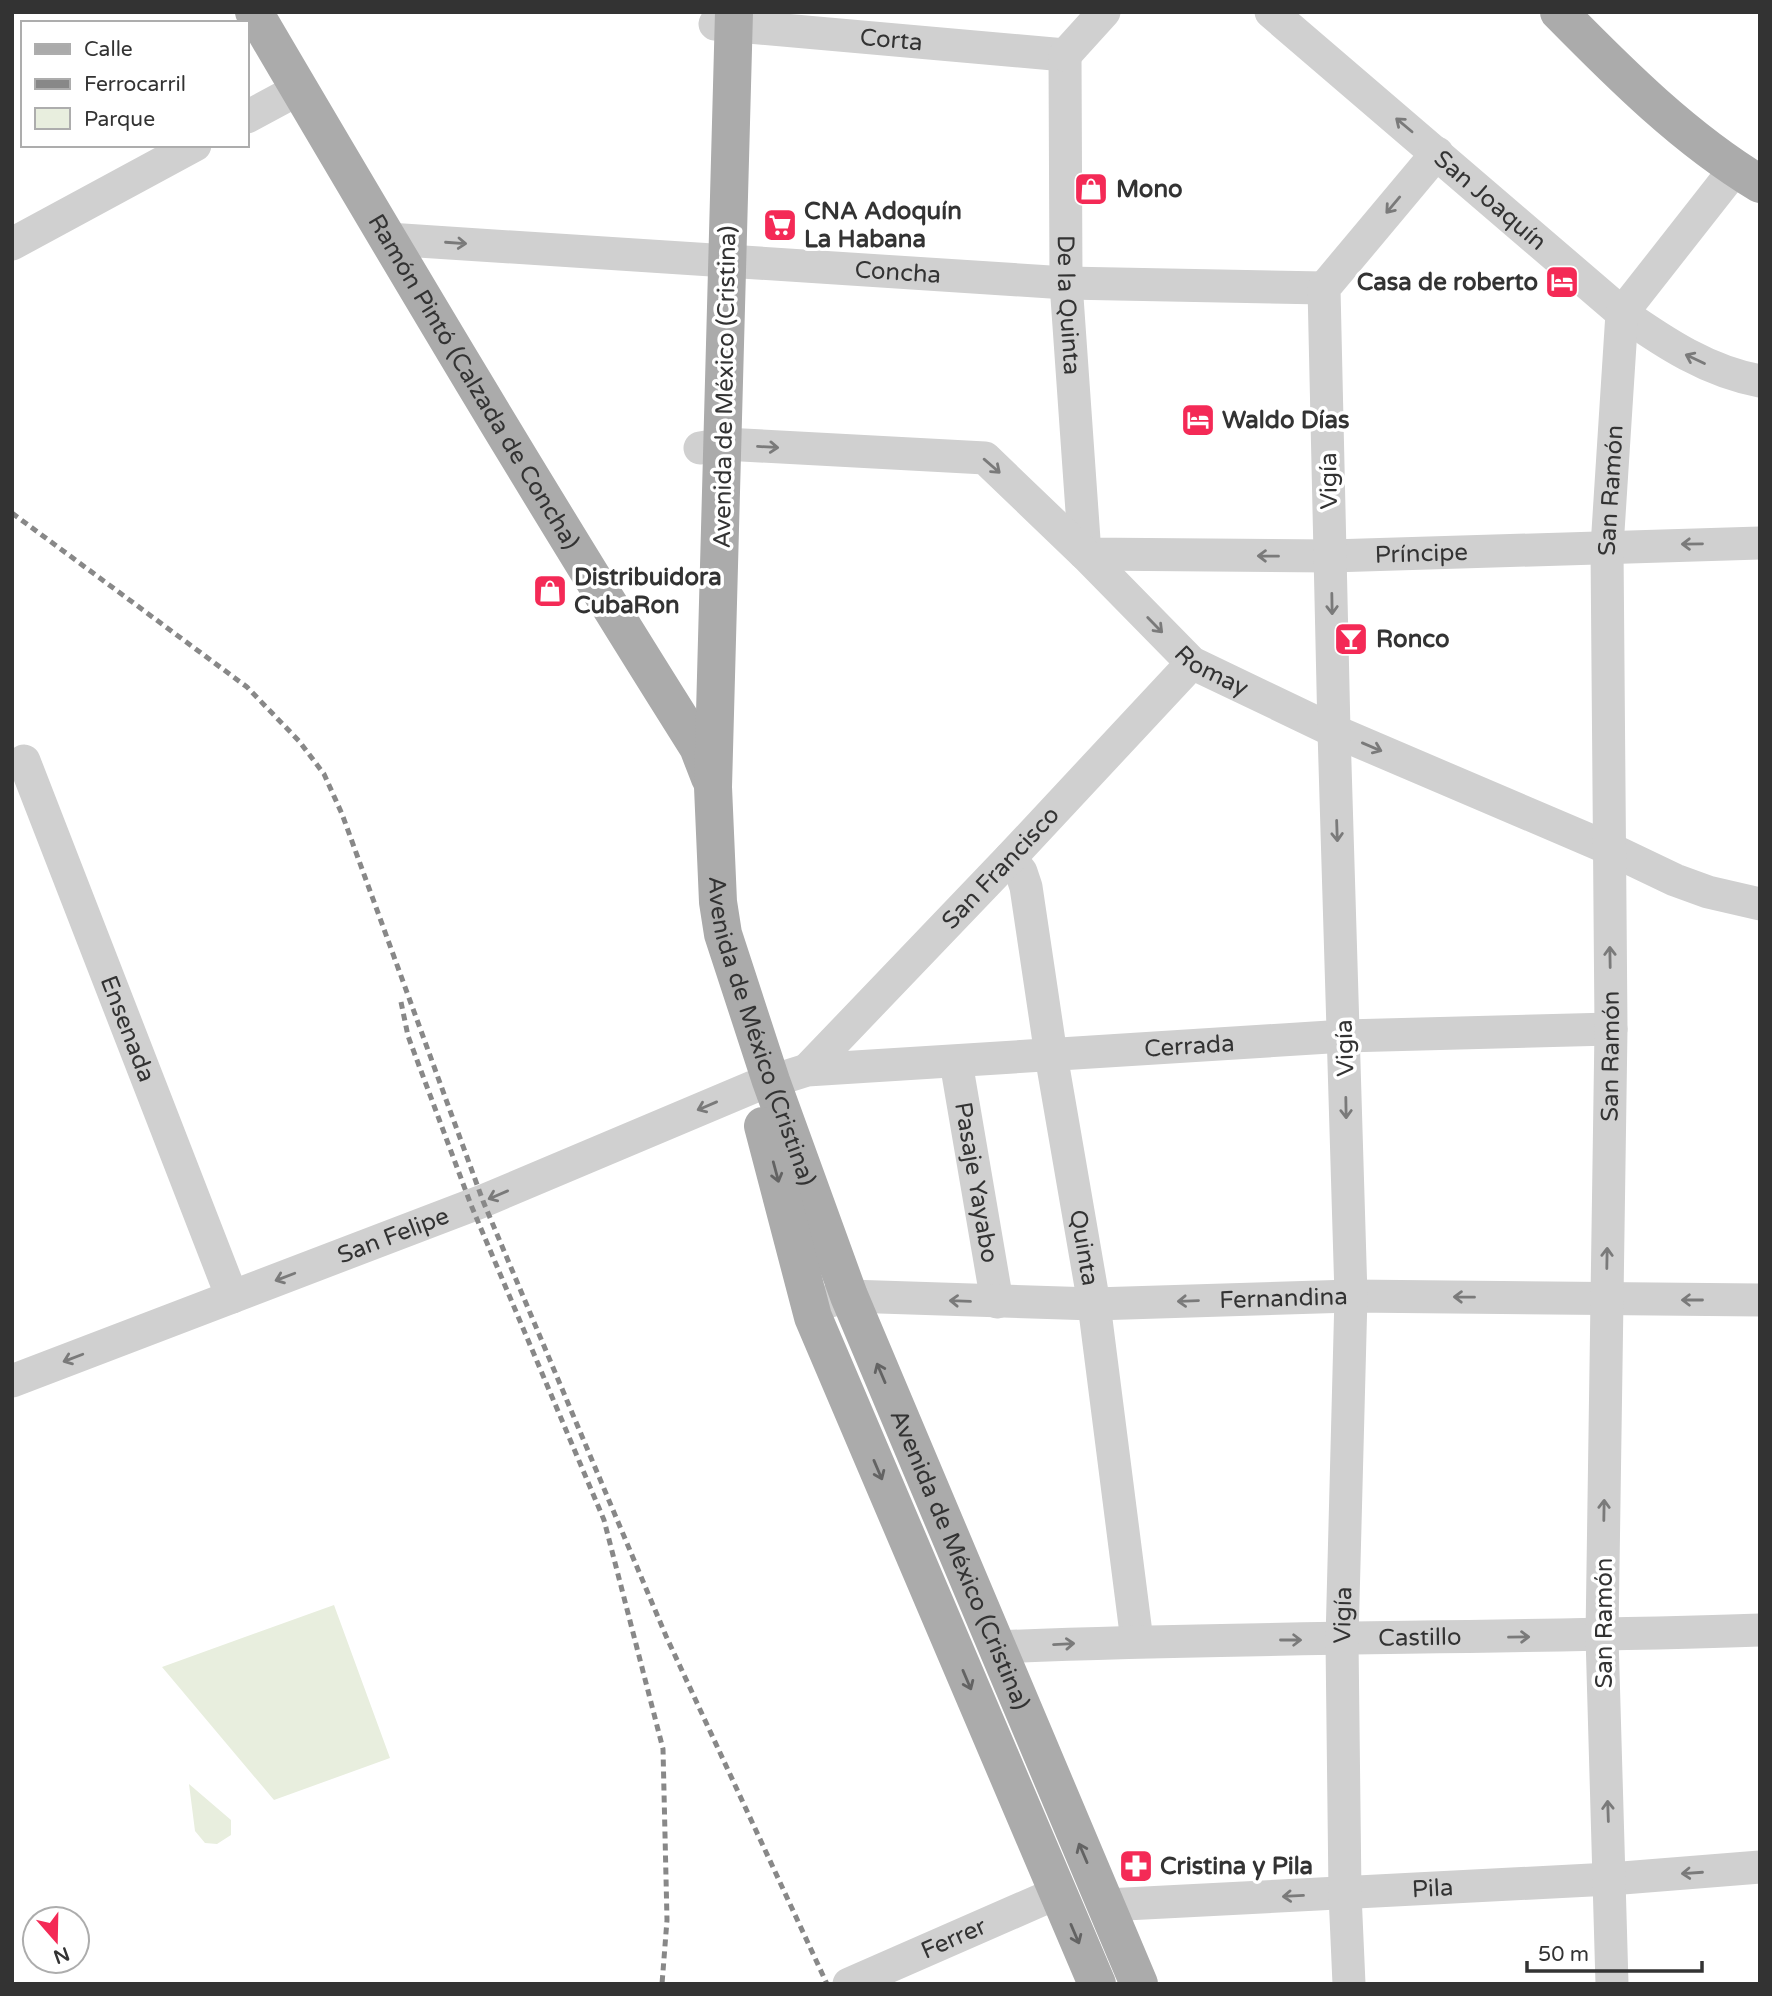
<svg xmlns="http://www.w3.org/2000/svg" width="1772" height="1996" viewBox="0 0 1772 1996" font-family="'Varela Round',sans-serif">
<rect width="100%" height="100%" fill="#fff"/>
<path fill="#e8eede" d="M334,1605L390,1758L274,1800L162,1667Z
M189,1784L231,1820V1835L217,1844L205,1843L195,1831Z"/>
<g fill="none" stroke-linecap="round" stroke-linejoin="round">
<g stroke="#d0d0d0" stroke-width="33">
<path id="s1" d="M1271,12L1622,313C1665,343 1707,371 1760,381"/>
<path id="s2" d="M715,24L1065,55"/>
<path id="s3" d="M1065,55L1066,283L1085,554L1331,556L1760,543"/>
<path d="M1065,55L1104,12"/>
<path d="M247,117L299,89"/>
<path id="s4" d="M388,239L1066,283L1324,288"/>
<path d="M12,244L195,145"/>
<path id="s5" d="M700,448L724,444L985,458L1085,554L1192,663L1334,731L1608,848L1675,880L1708,892L1760,904"/>
<path id="s6" d="M24,761L232,1297"/>
<path id="s7" d="M1010,858L1021,872L1026,887L1051,1055L1094,1304L1137,1641"/>
<path id="s8" d="M956,1062L997,1302"/>
<path id="s9" d="M807,1070L1010,858L1192,663"/>
<path id="s10" d="M811,1306L849,1296L1094,1304L1351,1296L1760,1300"/>
<path id="s11" d="M12,1381L483,1201L753,1087L807,1070L1345,1036L1611,1029"/>
<path id="s12" d="M995,1647C1250,1636 1505,1639 1760,1630"/>
<path id="s13" d="M1106,1905L1610,1879L1760,1867"/>
<path id="s14" d="M849,1984L1057,1893"/>
<path id="s15" d="M1349,1984L1345,1894L1342,1640L1351,1296L1334,731L1324,288L1437,153"/>
<path id="s16" d="M1612,1984L1602,1636L1611,1029L1607,547L1622,313L1735,169"/>
</g>
<g stroke="#ababab" stroke-width="38">
<path id="s17" d="M254,12C399,259 545,505 698,747L710,778"/>
<path id="s18" d="M734,12L713,787L718,902L723,934L771,1081L849,1296L1139,1984"/>
<path d="M1559,12C1620,74 1685,139 1760,184"/>
<path d="M763,1126L813,1317L1097,1984"/>
</g>
<path stroke="#888" stroke-width="5" stroke-dasharray="7 5" stroke-linecap="butt" d="M12,513L247,687L299,741L324,774L342,814L483,1201L666,1636L827,1984
M401,1002L408,1036L471,1205L604,1520L663,1749L667,1920L662,1984"/>
</g>
<defs><path id="oneway-shaft" d="M-6 0H5M1.5-3L5.5 0L1.5 3" fill="none" stroke-width="1.6" stroke-linecap="round" stroke-linejoin="round" transform="scale(1.75)"/></defs>
<g stroke="#7a7a7a">
<use href="#oneway-shaft" transform="translate(1404 125) rotate(-140)"/>
<use href="#oneway-shaft" transform="translate(1393 205) rotate(130)"/>
<use href="#oneway-shaft" transform="translate(456 243) rotate(4)"/>
<use href="#oneway-shaft" transform="translate(1695 359) rotate(-155)"/>
<use href="#oneway-shaft" transform="translate(768 447) rotate(3)"/>
<use href="#oneway-shaft" transform="translate(992 466) rotate(41)"/>
<use href="#oneway-shaft" transform="translate(1692 544) rotate(179)"/>
<use href="#oneway-shaft" transform="translate(1268 556) rotate(-179)"/>
<use href="#oneway-shaft" transform="translate(1332 604) rotate(89)"/>
<use href="#oneway-shaft" transform="translate(1155 625) rotate(46)"/>
<use href="#oneway-shaft" transform="translate(1372 747) rotate(23)"/>
<use href="#oneway-shaft" transform="translate(1337 831) rotate(88)"/>
<use href="#oneway-shaft" transform="translate(1610 957) rotate(-91)"/>
<use href="#oneway-shaft" transform="translate(707 1106) rotate(157)"/>
<use href="#oneway-shaft" transform="translate(1346 1108) rotate(89)"/>
<use href="#oneway-shaft" transform="translate(498 1195) rotate(157)"/>
<use href="#oneway-shaft" transform="translate(1607 1258) rotate(-89)"/>
<use href="#oneway-shaft" transform="translate(285 1277) rotate(159)"/>
<use href="#oneway-shaft" transform="translate(1464 1297) rotate(-179)"/>
<use href="#oneway-shaft" transform="translate(1692 1300) rotate(-180)"/>
<use href="#oneway-shaft" transform="translate(960 1301) rotate(-178)"/>
<use href="#oneway-shaft" transform="translate(1188 1301) rotate(178)"/>
<use href="#oneway-shaft" transform="translate(73 1358) rotate(159)"/>
<use href="#oneway-shaft" transform="translate(1604 1510) rotate(-89)"/>
<use href="#oneway-shaft" transform="translate(1519 1637) rotate(-1)"/>
<use href="#oneway-shaft" transform="translate(1291 1640)"/>
<use href="#oneway-shaft" transform="translate(1064 1644) rotate(-3)"/>
<use href="#oneway-shaft" transform="translate(1608 1811) rotate(-92)"/>
<use href="#oneway-shaft" transform="translate(1692 1873) rotate(176)"/>
<use href="#oneway-shaft" transform="translate(1293 1896) rotate(177)"/>
</g>
<g stroke="#636363">
<use href="#oneway-shaft" transform="translate(776 1172) rotate(75)"/>
<use href="#oneway-shaft" transform="translate(881 1373) rotate(-113)"/>
<use href="#oneway-shaft" transform="translate(878 1470) rotate(67)"/>
<use href="#oneway-shaft" transform="translate(967 1680) rotate(67)"/>
<use href="#oneway-shaft" transform="translate(1083 1853) rotate(-113)"/>
<use href="#oneway-shaft" transform="translate(1075 1934) rotate(67)"/>
</g>
<defs>
<g id="shop-square" transform="scale(1.75)"><rect x="-9" y="-9" width="18" height="18" rx="4" fill="#f42a56" stroke="#fff"/><path d="M-5-2.5h2.3a2.7 3.5 0 0 1 5.4 0H5L5.5 6h-11ZM-1.5-2.5h3a1.5 2.3 0 0 0-3 0Z" fill="#fff"/></g>
<g id="supermarket-square" transform="scale(1.75)"><rect x="-9" y="-9" width="18" height="18" rx="4" fill="#f42a56" stroke="#fff"/><path d="M-6-5.5h2.5l.6 2H6L4.5 2H-2.5L-4.4-4H-6ZM-1.5 3.2a1.3 1.3 0 1 0 .1 0ZM3 3.2a1.3 1.3 0 1 0 .1 0Z" fill="#fff"/></g>
<g id="hotel-square" transform="scale(1.75)"><rect x="-9" y="-9" width="18" height="18" rx="4" fill="#f42a56" stroke="#fff"/><path d="M-6-4.5h1.5V1H6V5H4.5V3h-9V5H-6ZM-4 0a1.8 1.8 0 1 1 3.6 0ZM.5 0V-2.5h3Q6-2.5 6 0Z" fill="#fff"/></g>
<g id="bar-square" transform="scale(1.75)"><rect x="-9" y="-9" width="18" height="18" rx="4" fill="#f42a56" stroke="#fff"/><path d="M-6-5H6L.8 .8V4.5H3.5V6h-7V4.5H-.8V.8Z" fill="#fff"/></g>
<g id="pharmacy-square" transform="scale(1.75)"><rect x="-9" y="-9" width="18" height="18" rx="4" fill="#f42a56" stroke="#fff"/><path d="M-2-6h4v4h4v4h-4v4h-4v-4h-4v-4h4Z" fill="#fff"/></g>
</defs>
<g fill-rule="evenodd">
<use href="#shop-square" x="1091" y="189"/>
<use href="#supermarket-square" x="780" y="225"/>
<use href="#hotel-square" x="1562" y="282"/>
<use href="#hotel-square" x="1198" y="420"/>
<use href="#shop-square" x="550" y="591"/>
<use href="#bar-square" x="1351" y="639"/>
<use href="#pharmacy-square" x="1136" y="1866"/>
</g>
<g text-anchor="middle" dominant-baseline="central" stroke-width="7" stroke-linejoin="round" paint-order="stroke">
<g font-size="24" fill="#333" stroke="#fff">
<text stroke="none"><textPath href="#s2" startOffset="177">Corta</textPath></text>
<text stroke="none"><textPath href="#s1" startOffset="289">San Joaquín</textPath></text>
<text stroke="none"><textPath href="#s4" startOffset="511">Concha</textPath></text>
<text stroke="none"><textPath href="#s3" startOffset="250">De la Quinta</textPath></text>
<text stroke="none"><textPath href="#s17" startOffset="430">Ramón Pintó (Calzada de Concha)</textPath></text>
<text transform="translate(725 387) rotate(-89)">Avenida de México (Cristina)</text>
<text transform="translate(1329 481) rotate(-91)">Vigía</text>
<text stroke="none"><textPath href="#s16" startOffset="1494">San Ramón</textPath></text>
<text stroke="none"><textPath href="#s3" startOffset="836">Príncipe</textPath></text>
<text stroke="none"><textPath href="#s5" startOffset="598">Romay</textPath></text>
<text stroke="none"><textPath href="#s9" startOffset="280">San Francisco</textPath></text>
<text stroke="none"><textPath href="#s6" startOffset="287">Ensenada</textPath></text>
<text stroke="none"><textPath href="#s18" startOffset="1026">Avenida de México (Cristina)</textPath></text>
<text stroke="none"><textPath href="#s11" startOffset="1237">Cerrada</textPath></text>
<text transform="translate(1345 1048) rotate(-92)">Vigía</text>
<text stroke="none"><textPath href="#s16" startOffset="928">San Ramón</textPath></text>
<text stroke="none"><textPath href="#s8" startOffset="122">Pasaje Yayabo</textPath></text>
<text stroke="none"><textPath href="#s11" startOffset="408">San Felipe</textPath></text>
<text stroke="none"><textPath href="#s7" startOffset="399">Quinta</textPath></text>
<text stroke="none"><textPath href="#s10" startOffset="474">Fernandina</textPath></text>
<text stroke="none"><textPath href="#s18" startOffset="1592">Avenida de México (Cristina)</textPath></text>
<text stroke="none"><textPath href="#s15" startOffset="369">Vigía</textPath></text>
<text transform="translate(1604 1623) rotate(-90)">San Ramón</text>
<text stroke="none"><textPath href="#s12" startOffset="425">Castillo</textPath></text>
<text stroke="none"><textPath href="#s13" startOffset="327">Pila</textPath></text>
<text stroke="none"><textPath href="#s14" startOffset="114">Ferrer</textPath></text>
</g>
<g font-size="24" font-weight="bold" fill="#333" stroke="#fff" text-anchor="start">
<text x="1116" y="189">Mono</text>
<text x="804" y="211">CNA Adoquín<tspan x="804" dy="28">La Habana</tspan></text>
<text x="1538" y="282" text-anchor="end">Casa de roberto</text>
<text x="1222" y="420">Waldo Días</text>
<text x="574" y="577">Distribuidora<tspan x="574" dy="28">CubaRon</tspan></text>
<text x="1376" y="639">Ronco</text>
<text x="1160" y="1866">Cristina y Pila</text>
</g>
</g>
<rect width="1772" height="1996" fill="none" stroke="#333333" stroke-width="28"/>
<rect x="21" y="21" width="228" height="126" fill="#ffffff" stroke="#adadad" stroke-width="2"/>
<rect x="35" y="44" width="35" height="10" fill="#ababab" stroke="#adadad" stroke-width="2"/>
<text x="84" y="56" font-size="21" fill="#333333">Calle</text>
<rect x="35" y="79" width="35" height="10" fill="#888888" stroke="#adadad" stroke-width="2"/>
<text x="84" y="91" font-size="21" fill="#333333">Ferrocarril</text>
<rect x="35" y="108" width="35" height="21" fill="#e8eede" stroke="#adadad" stroke-width="2"/>
<text x="84" y="126" font-size="21" fill="#333333">Parque</text>
<g transform="translate(56 1940) rotate(160)"><circle r="33" fill="#ffffff" stroke="#adadad" stroke-width="2"/>
<path d="M0-5L12 26L0 18L-12 26Z" fill="#f42a56"/>
<text y="-10" font-size="19" font-weight="bold" text-anchor="middle" fill="#333333">N</text>
</g>
<path d="M1527 1961v10h175v-10" fill="none" stroke="#333333" stroke-width="3.5"/>
<text x="1538" y="1961" font-size="21" fill="#333333" stroke="#ffffff" stroke-width="5" paint-order="stroke">50 m</text>
</svg>
